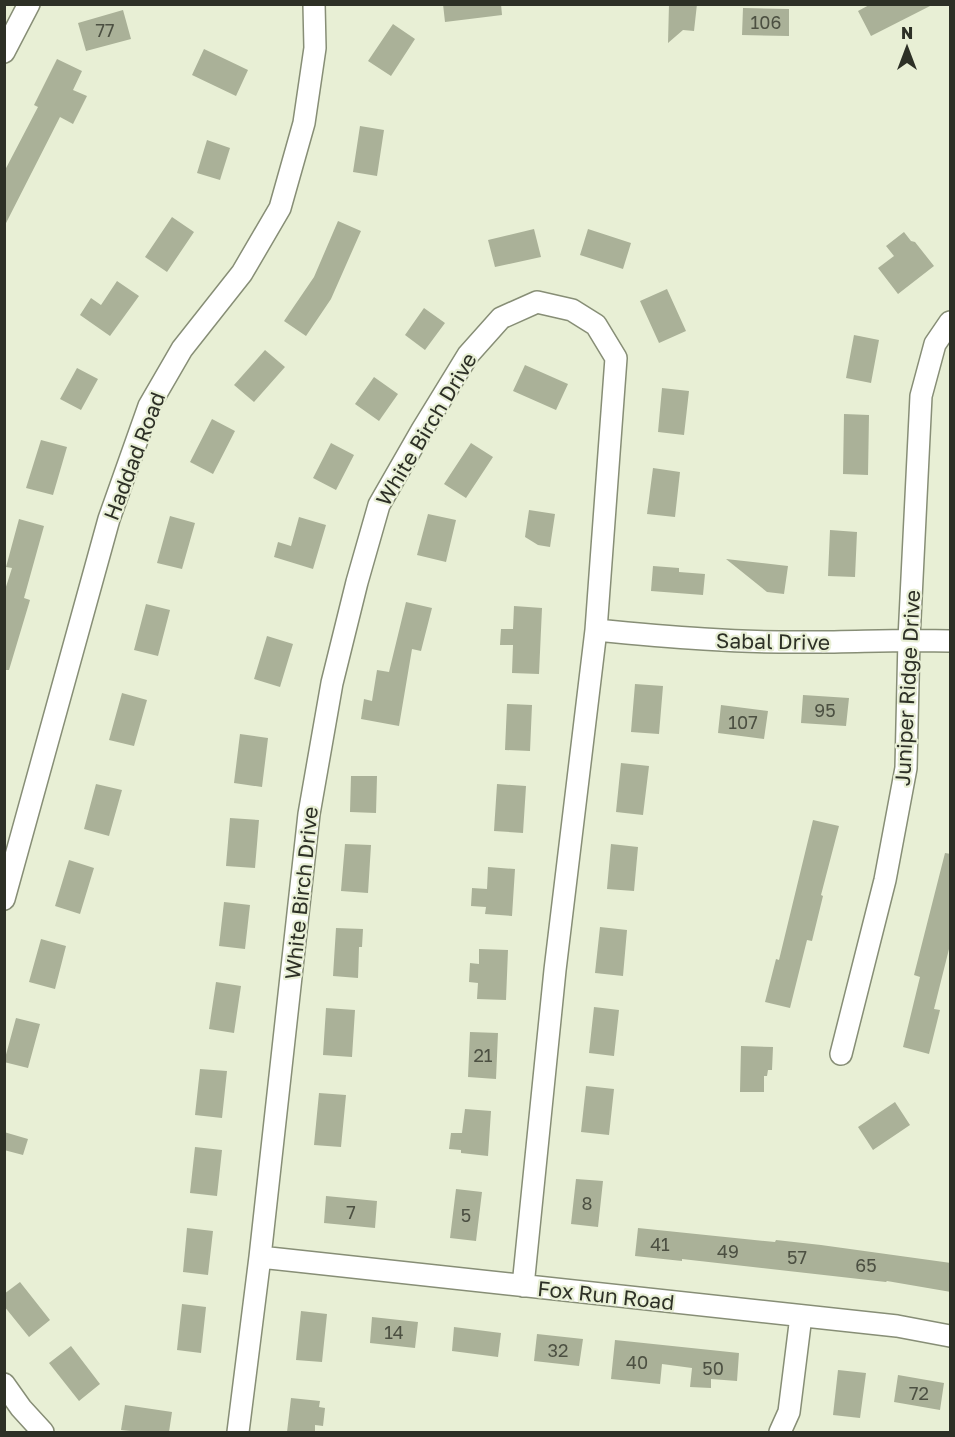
<svg xmlns="http://www.w3.org/2000/svg" width="955" height="1437" viewBox="0 0 955 1437" font-family="'Golos Text',sans-serif">
<rect width="100%" height="100%" fill="#e8efd5"/>
<path fill="#aab198" d="M443,4H501L502,15L445,22Z
M669,4H697L694,31L683,30L668,43Z
M871,4H934L871,36L858,11Z
M743,8L789,9V36L742,35Z
M123,10L131,39L86,51L78,23Z
M393,24L415,39L391,76L368,61Z
M204,49L248,70L236,96L192,75Z
M57,59L82,71L73,90L87,96L73,124L60,117L4,227V172L38,107L34,105Z
M360,126L384,130L377,176L353,172Z
M207,140L230,148L220,180L197,173Z
M172,217L194,232L167,272L145,257Z
M338,221L361,231L331,299L306,336L284,321L314,277Z
M534,229L541,257L495,267L488,240Z
M588,229L631,243L623,269L580,255Z
M904,232L911,241L915,242L934,266L898,294L878,268L894,256L886,246Z
M117,281L139,296L110,336L80,315L91,298L101,305Z
M667,289L686,331L659,343L640,301Z
M424,308L445,323L425,350L405,335Z
M854,335L879,340L871,383L846,378Z
M265,350L285,367L254,402L234,385Z
M525,365L568,384L556,410L513,391Z
M77,368L98,379L81,410L60,399Z
M374,377L398,394L379,421L355,404Z
M662,388L689,391L684,435L658,432Z
M844,414L869,415L868,475L843,474Z
M212,419L235,431L213,474L190,462Z
M41,440L67,447L53,495L26,488Z
M331,443L354,455L336,490L313,478Z
M471,443L493,457L466,498L444,484Z
M653,468L680,472L675,517L647,514Z
M529,510L555,514L550,547L538,545L525,537Z
M428,514L456,520L446,562L417,555Z
M170,516L195,523L182,569L157,563Z
M299,517L326,525L313,569L274,557L278,542L291,546Z
M19,519L44,526L24,598L30,600L9,670H4V593L12,568L6,567Z
M830,530L857,532L855,577L828,576Z
M726,559L788,566L784,594L767,592Z
M653,566L679,568V572L705,574L703,595L651,591Z
M406,602L432,608L421,651L412,649L399,726L361,719L364,699L372,701L377,670L389,672Z
M146,604L170,610L158,656L134,650Z
M514,606L542,608L539,674L512,673L513,645H500L501,629H513Z
M267,636L293,644L280,687L254,679Z
M635,684L663,686L659,734L631,732Z
M122,693L147,700L134,746L109,740Z
M803,695L849,698L846,726L801,723Z
M507,704L532,705L530,751L505,750Z
M721,705L768,711L764,739L718,733Z
M240,734L268,738L262,787L234,783Z
M621,763L649,766L643,815L616,812Z
M351,776H377L376,813L350,812Z
M96,784L122,790L109,836L84,829Z
M497,784L526,786L523,833L494,831Z
M230,818L259,820L255,868L226,866Z
M813,820L839,826L821,895L823,896L812,941L807,940L790,1008L765,1002L776,959L779,960Z
M345,844L371,845L368,893L341,891Z
M611,844L638,847L634,891L607,889Z
M945,853L951,854V941L934,1009L940,1010L929,1054L903,1047L920,977L914,975Z
M69,860L94,868L80,914L55,906Z
M488,867L515,869L512,916L485,914L486,907L471,906L472,888L487,889Z
M224,902L250,905L245,949L219,946Z
M600,927L627,930L623,976L595,973Z
M336,928L363,929L362,947H359L358,978L333,976Z
M41,939L66,946L55,989L29,982Z
M479,949L508,950L506,1000L477,999L478,983L469,982L470,963L479,964Z
M216,982L241,986L234,1033L209,1029Z
M594,1007L619,1010L614,1056L589,1053Z
M326,1008L355,1010L352,1057L323,1055Z
M16,1018L40,1024L28,1068L4,1062Z
M470,1032L498,1033L496,1079L468,1077Z
M741,1046L773,1047L772,1070H768L767,1076H764V1092H740Z
M200,1069L227,1071L222,1118L195,1115Z
M586,1086L614,1089L609,1135L581,1132Z
M319,1093L346,1095L341,1147L314,1145Z
M895,1102L910,1125L873,1150L858,1127Z
M465,1109L491,1111L488,1156L461,1153V1150L449,1149L451,1133H462Z
M4,1132L28,1139L23,1155L4,1150Z
M195,1147L222,1150L217,1196L190,1193Z
M576,1179L603,1181L598,1227L571,1224Z
M456,1189L482,1192L476,1241L450,1238Z
M326,1196L377,1201L375,1228L324,1223Z
M187,1228L213,1231L208,1275L183,1272Z
M638,1228L775,1242L776,1240L821,1245L951,1263V1292L887,1281L886,1282L682,1259V1261L635,1256Z
M20,1282L50,1320L29,1337L4,1306V1294Z
M182,1304L206,1307L201,1353L177,1350Z
M301,1311L327,1314L322,1362L296,1360Z
M372,1317L418,1322L415,1348L370,1343Z
M454,1327L501,1333L498,1357L452,1351Z
M537,1334L583,1339L579,1366L534,1361Z
M615,1340L739,1353L737,1381L711,1379V1388L690,1387L692,1368L662,1364L660,1384L611,1379Z
M71,1346L100,1384L79,1401L49,1363Z
M838,1370L866,1373L860,1418L833,1415Z
M898,1375L944,1383L940,1410L894,1402Z
M291,1398L320,1401L319,1407L325,1408L323,1426L315,1425V1432H287Z
M125,1405L172,1412L169,1432H139L121,1430Z"/>
<g fill="none" stroke-linecap="round" stroke-linejoin="round">
<g stroke="#878e76" stroke-width="24">
<path id="minor" d="M4,52L29,4
M596,630C668,637 740,643 812,642C859,642 904,639 950,641
M4,899L109,519L149,406L182,349L242,273L280,208L304,123L315,48L314,4
M841,1054L885,880L906,768L909,639L921,396L935,344L950,322
M260,1257L897,1326L950,1336
M4,1384L21,1408L43,1432
M238,1432L260,1257L309,814L332,683L357,582L379,505L422,430L468,355L501,318L537,302L572,310L596,325L616,358L596,630L555,970L523,1286
M780,1432L789,1412L801,1316"/>
</g>
<use href="#minor" stroke="#fff" stroke-width="21"/>
</g>
<g text-anchor="middle" dominant-baseline="central" stroke-width="4.5" stroke-linejoin="round" paint-order="stroke">
<g font-size="18" fill="#4c5042">
<text x="766" y="22">106</text>
<text x="105" y="30">77</text>
<text x="825" y="710">95</text>
<text x="743" y="722">107</text>
<text x="483" y="1055">21</text>
<text x="587" y="1203">8</text>
<text x="351" y="1212">7</text>
<text x="466" y="1215">5</text>
<text x="660" y="1244">41</text>
<text x="728" y="1251">49</text>
<text x="797" y="1257">57</text>
<text x="866" y="1265">65</text>
<text x="394" y="1332">14</text>
<text x="558" y="1350">32</text>
<text x="637" y="1362">40</text>
<text x="713" y="1368">50</text>
<text x="919" y="1393">72</text>
</g>
<g font-size="21" fill="#2d3026" stroke="#e8efd5">
<text transform="translate(426 429) rotate(-59)">White Birch Drive</text>
<text transform="translate(134 456) rotate(-69)">Haddad Road</text>
<text transform="translate(773 641) rotate(1)">Sabal Drive</text>
<text transform="translate(907 688) rotate(-87)">Juniper Ridge Drive</text>
<text transform="translate(301 893) rotate(-84)">White Birch Drive</text>
<text transform="translate(606 1295) rotate(6)">Fox Run Road</text>
</g>
</g>
<rect width="955" height="1437" fill="none" stroke="#2d3026" stroke-width="12"/>
<g transform="translate(907 48)" stroke="#e8efd5" stroke-width="4.5" paint-order="stroke">
<path d="M0-4.5L10 22L0 15L-10 22Z" fill="#2d3026"/>
<text y="-9" font-size="16" font-weight="bold" text-anchor="middle" fill="#2d3026">N</text>
</g>
</svg>
